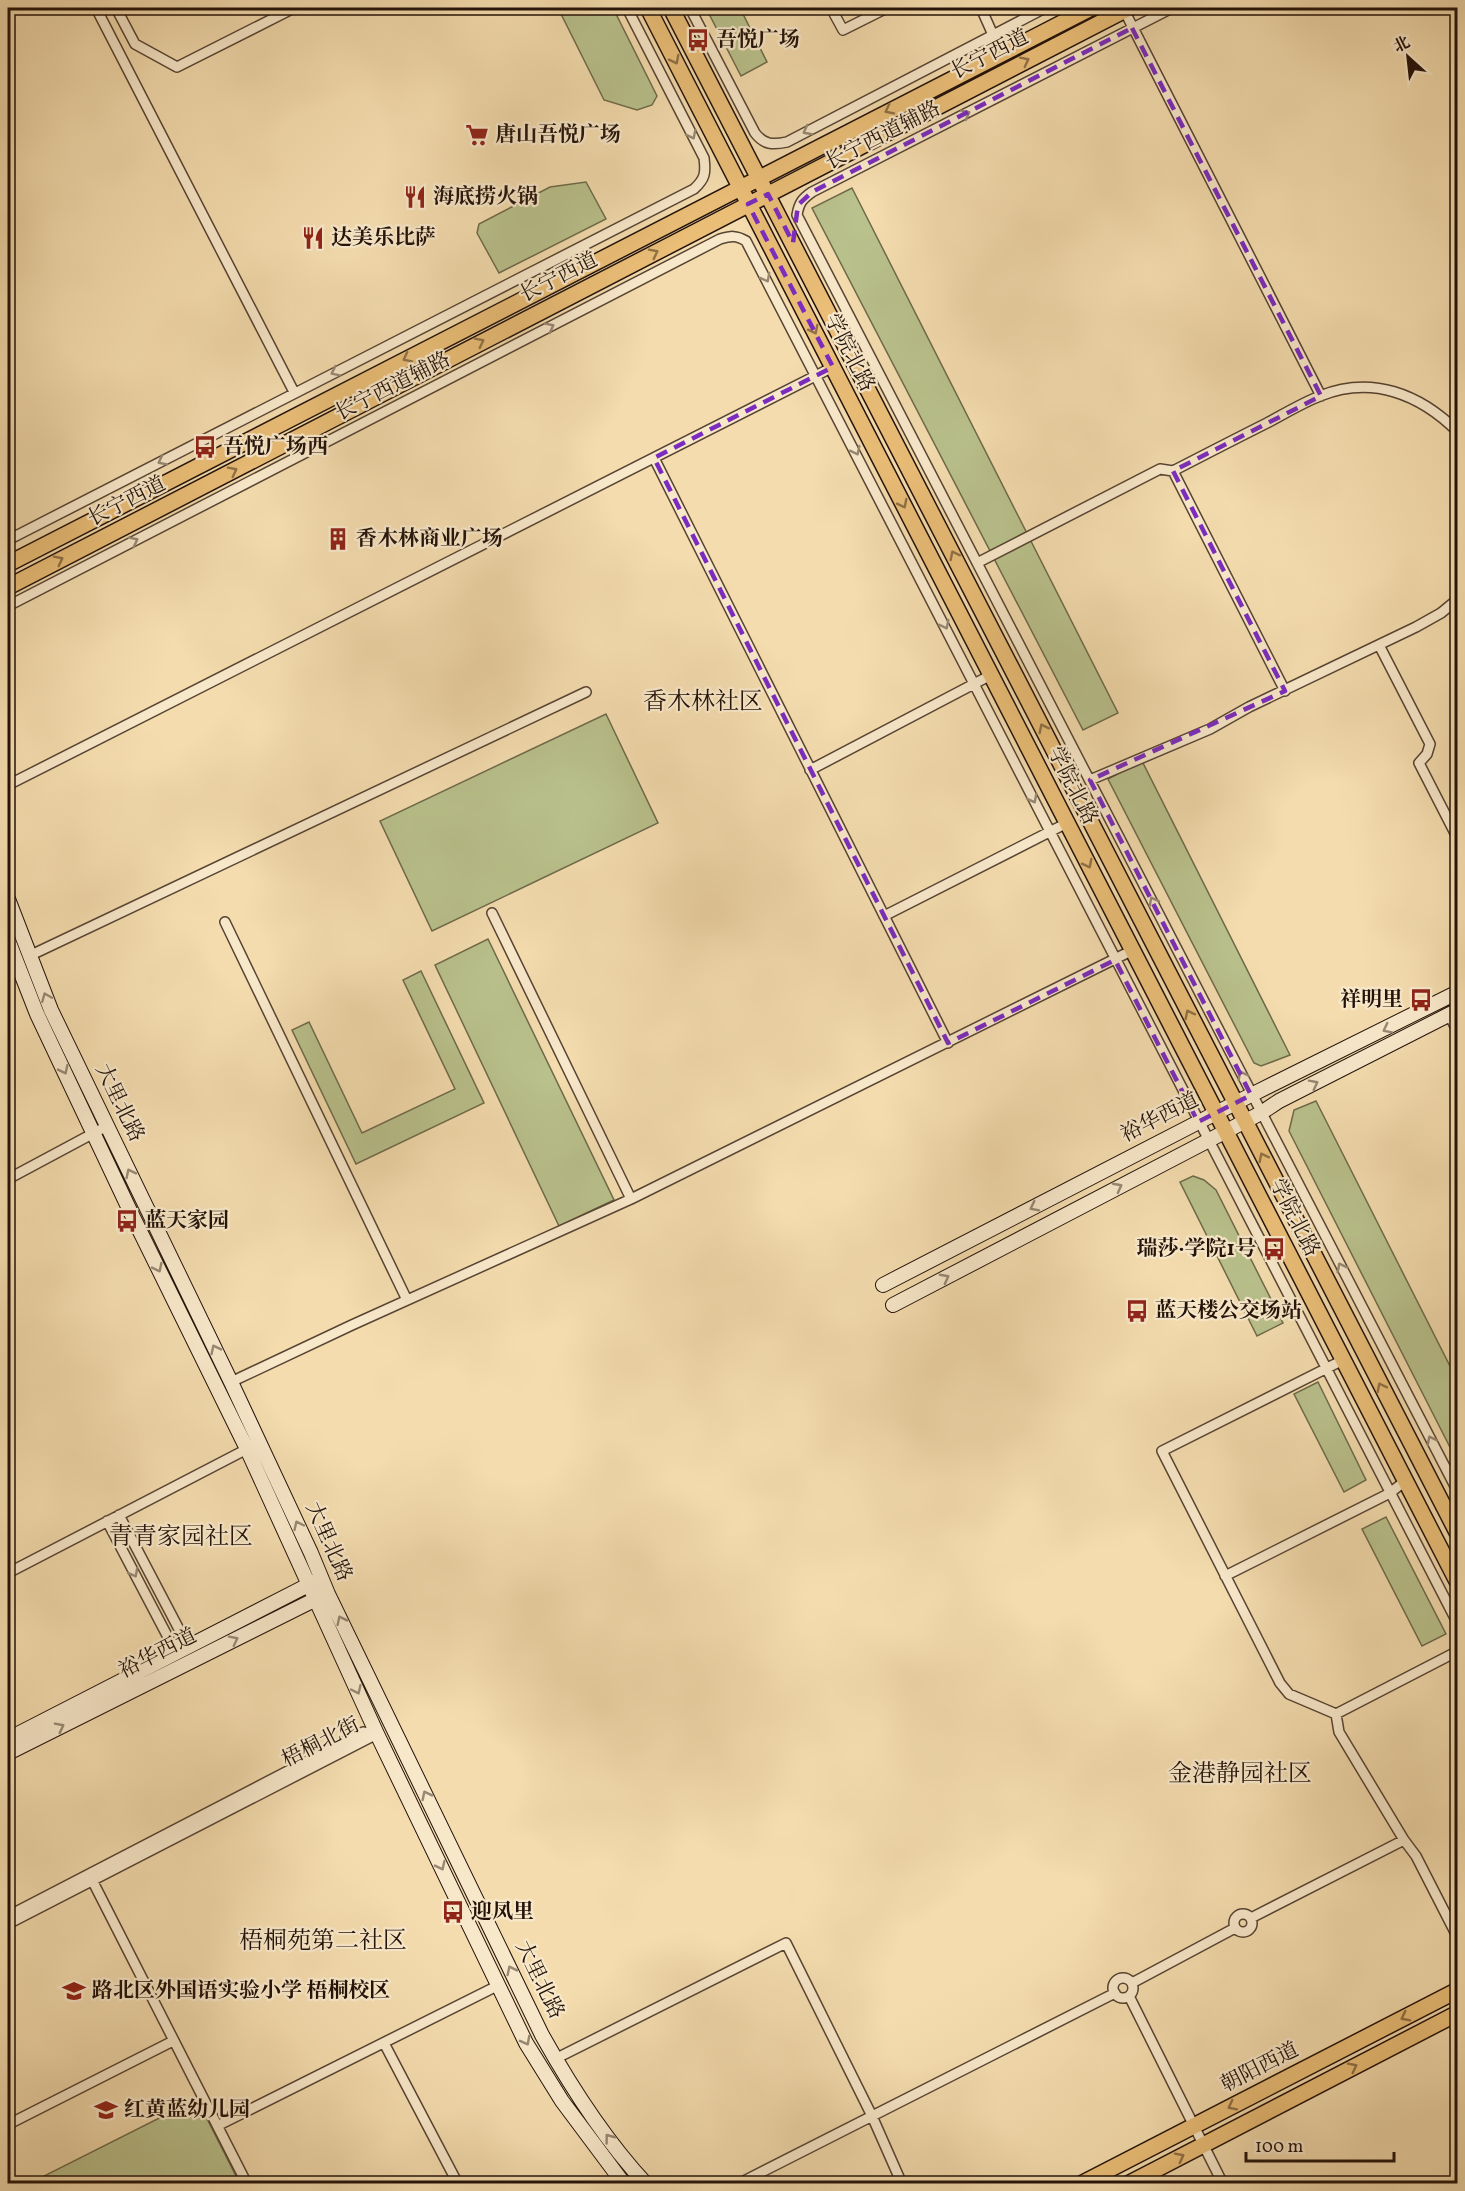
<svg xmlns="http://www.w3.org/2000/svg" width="1465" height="2191" viewBox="0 0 1465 2191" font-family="Vollkorn,'Noto Serif SC',serif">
<rect width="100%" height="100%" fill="#f4dcae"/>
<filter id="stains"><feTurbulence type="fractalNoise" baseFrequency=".00333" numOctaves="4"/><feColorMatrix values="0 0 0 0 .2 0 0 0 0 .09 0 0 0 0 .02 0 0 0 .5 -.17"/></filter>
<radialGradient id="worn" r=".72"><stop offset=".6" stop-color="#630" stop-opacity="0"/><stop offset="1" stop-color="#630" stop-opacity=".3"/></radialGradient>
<path fill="#b9c18c" stroke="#6e6a4a" stroke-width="1.5" d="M558,8H613L657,96L652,105L637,110L604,100Z
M706,8H740L767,62L741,76Z
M586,182L606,219L499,273L477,233L479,224L550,187Z
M852,188L1118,713L1083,730L812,208Z
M606,714L658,823L432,931L380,821Z
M1142,761L1290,1055L1261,1066L1254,1063L1108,779Z
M488,939L614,1200L559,1226L435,965Z
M421,971L484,1103L356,1164L292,1030L309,1022L362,1133L455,1089L403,980Z
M1316,1101L1457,1380V1461L1289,1131L1294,1110Z
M1193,1176L1204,1180L1216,1190L1283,1323L1257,1336L1180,1182Z
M1318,1382L1366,1480L1344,1492L1294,1394Z
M1386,1517L1446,1634L1422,1646L1362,1529Z
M197,2099L238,2180L237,2183H47L44,2176Z"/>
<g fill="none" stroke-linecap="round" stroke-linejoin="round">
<g stroke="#574432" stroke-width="12">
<path id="minor" d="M96,8L294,392
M116,8L135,44L177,67L294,8
M690,8L755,133C764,145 773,145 787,142L1045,8
M831,8L843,30L887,8
M981,8L1001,53
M1172,8L812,192C802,199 799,203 797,215L1458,1492
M1124,10L1321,396
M654,458L948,1043
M8,540L694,189C705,179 706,173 704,158L627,8
M977,563L1160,469L1173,471
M8,606L720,239C731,236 736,235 746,241L1458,1624
M1379,645L1430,744L1427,754L1419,763L1458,839
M1285,691L1173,471C1204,455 1235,439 1267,423C1284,414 1302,403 1320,396C1372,375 1420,394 1458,432
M810,770L991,675
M1090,780L1210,729L1249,707L1416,627L1441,613L1458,599
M8,785L833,367
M492,913L631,1199
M884,916L1067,823
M225,922L407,1300
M29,956L586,692
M1449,1015L1458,1032
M8,1179L107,1126
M1343,1360L1162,1451L1280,1683L1289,1694L1336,1714L1339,1732L1404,1840L1416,1856L1458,1938
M231,1382L352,1325L631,1199L1133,950
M119,1515L182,1635L184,1649
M107,1521L171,1643L184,1649
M8,1573L247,1449
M1225,1576L1390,1493L1405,1481
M1336,1714L1458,1651
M90,1876L247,2184
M1234 1923a9 9 0 1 1 18 0a9 9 0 1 1-18 0Z
M8,1916L363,1732L377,1734
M1251,1918L1404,1840
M8,1924L377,1734
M1113 1988a10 10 0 1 1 20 0a10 10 0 1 1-20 0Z
M1132,1983L1235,1928
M1129,1996L1223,2184
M384,2043L458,2184
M555,2059L786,1943L872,2116L902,2184
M8,2120L9,2124L173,2041
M219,2125L499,1985
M738,2184L1115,1993"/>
</g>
<g stroke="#231209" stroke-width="16">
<path id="secondary" d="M8,899L51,1010L231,1382L311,1553L328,1594L542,2035C571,2087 605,2140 646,2184
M8,940L37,1014L132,1215L247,1449L377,1734L526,2043L562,2101L624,2184
M883,1285L1251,1095L1458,992
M893,1305L1261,1113L1279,1101L1458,1010
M8,1739L318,1580
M8,1753L322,1596"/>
</g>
<g stroke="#231209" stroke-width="18">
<path id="primary" d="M648,8L1458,1583
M671,8L1458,1534
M8,564L1091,8
M8,587L1129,8
M1081,2184L1458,1990
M1128,2184L1458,2013"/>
</g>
<use href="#minor" stroke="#f8e8ca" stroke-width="9"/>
<use href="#secondary" stroke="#f8e8ca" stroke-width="14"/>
<use href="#primary" stroke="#eabe77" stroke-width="15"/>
</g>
<defs><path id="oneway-chevron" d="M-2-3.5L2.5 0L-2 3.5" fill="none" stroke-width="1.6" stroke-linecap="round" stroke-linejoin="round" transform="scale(1.5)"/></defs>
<g stroke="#907146">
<use href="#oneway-chevron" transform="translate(675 60) rotate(63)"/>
<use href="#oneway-chevron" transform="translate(1025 61) rotate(-27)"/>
<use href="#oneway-chevron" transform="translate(889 110) rotate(153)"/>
<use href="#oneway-chevron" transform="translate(654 253) rotate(-27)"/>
<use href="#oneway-chevron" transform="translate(814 330) rotate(63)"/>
<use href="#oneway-chevron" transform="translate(480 342) rotate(-27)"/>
<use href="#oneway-chevron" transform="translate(407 358) rotate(153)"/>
<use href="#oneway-chevron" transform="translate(233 471) rotate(-27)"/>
<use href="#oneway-chevron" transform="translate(903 504) rotate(63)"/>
<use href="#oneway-chevron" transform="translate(954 555) rotate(-117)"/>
<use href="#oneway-chevron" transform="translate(59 560) rotate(-27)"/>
<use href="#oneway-chevron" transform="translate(1043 728) rotate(-117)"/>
<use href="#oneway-chevron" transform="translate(1088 864) rotate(63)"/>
<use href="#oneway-chevron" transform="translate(1189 1014) rotate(-117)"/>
<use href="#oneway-chevron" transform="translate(1263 1157) rotate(-117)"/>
<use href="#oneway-chevron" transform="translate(1381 1387) rotate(-117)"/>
<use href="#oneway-chevron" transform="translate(1405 2017) rotate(153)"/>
<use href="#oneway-chevron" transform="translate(1353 2067) rotate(-27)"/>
<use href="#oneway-chevron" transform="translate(1232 2106) rotate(153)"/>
<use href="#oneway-chevron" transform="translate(1180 2157) rotate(-27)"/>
</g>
<g stroke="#988873">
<use href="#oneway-chevron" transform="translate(966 114) rotate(-27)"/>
<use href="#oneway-chevron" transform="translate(807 131) rotate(152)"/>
<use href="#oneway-chevron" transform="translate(692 135) rotate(63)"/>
<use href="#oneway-chevron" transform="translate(766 278) rotate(62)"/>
<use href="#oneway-chevron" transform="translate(550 327) rotate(-27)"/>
<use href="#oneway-chevron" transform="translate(335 372) rotate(154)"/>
<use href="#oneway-chevron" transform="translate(856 451) rotate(63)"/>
<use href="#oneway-chevron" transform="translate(162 461) rotate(153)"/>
<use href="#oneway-chevron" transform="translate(134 541) rotate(-27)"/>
<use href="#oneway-chevron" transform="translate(945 625) rotate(63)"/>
<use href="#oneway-chevron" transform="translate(1033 799) rotate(63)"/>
<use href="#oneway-chevron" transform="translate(1153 901) rotate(-117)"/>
<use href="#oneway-chevron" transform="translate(46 997) rotate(-112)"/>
<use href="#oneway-chevron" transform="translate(1387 1029) rotate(153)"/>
<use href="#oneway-chevron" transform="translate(64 1070) rotate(64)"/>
<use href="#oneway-chevron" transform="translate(1242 1075) rotate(-116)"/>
<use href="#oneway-chevron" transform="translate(1314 1084) rotate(-27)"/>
<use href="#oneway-chevron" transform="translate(130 1173) rotate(-116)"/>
<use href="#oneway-chevron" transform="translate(1118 1187) rotate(-28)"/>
<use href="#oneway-chevron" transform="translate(1034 1207) rotate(153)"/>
<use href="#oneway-chevron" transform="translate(1341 1267) rotate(-117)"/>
<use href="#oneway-chevron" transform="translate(158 1268) rotate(64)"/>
<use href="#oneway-chevron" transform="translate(945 1278) rotate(-28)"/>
<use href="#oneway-chevron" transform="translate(215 1349) rotate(-116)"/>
<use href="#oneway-chevron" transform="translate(1431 1440) rotate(-117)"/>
<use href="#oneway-chevron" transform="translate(298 1525) rotate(-115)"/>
<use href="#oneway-chevron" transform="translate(134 1573) rotate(62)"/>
<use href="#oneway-chevron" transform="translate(341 1620) rotate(-116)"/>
<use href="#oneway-chevron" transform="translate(234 1640) rotate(-27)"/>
<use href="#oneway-chevron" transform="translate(357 1690) rotate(65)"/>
<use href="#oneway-chevron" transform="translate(60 1727) rotate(-27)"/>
<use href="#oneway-chevron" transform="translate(426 1795) rotate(-116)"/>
<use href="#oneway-chevron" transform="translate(441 1866) rotate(64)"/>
<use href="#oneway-chevron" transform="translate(511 1970) rotate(-116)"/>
<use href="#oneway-chevron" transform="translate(526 2041) rotate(62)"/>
<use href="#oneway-chevron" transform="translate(609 2138) rotate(-127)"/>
</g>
<path fill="none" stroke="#7b2cbf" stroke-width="4.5" stroke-dasharray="12 8" stroke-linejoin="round" d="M1132,28L1321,396L1173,471L1285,691L1090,780L1251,1095L1198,1122L1115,960L948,1043L654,458L833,367L748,204L768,194L793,243L798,205L812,192Z"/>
<defs>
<g id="bus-bare" transform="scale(1.8)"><path d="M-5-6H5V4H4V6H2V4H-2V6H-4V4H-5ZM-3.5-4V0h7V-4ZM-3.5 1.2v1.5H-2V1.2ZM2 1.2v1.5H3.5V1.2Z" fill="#8f2418" stroke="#f8e8ca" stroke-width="2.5" paint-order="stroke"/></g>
<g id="supermarket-bare" transform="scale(1.8)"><path d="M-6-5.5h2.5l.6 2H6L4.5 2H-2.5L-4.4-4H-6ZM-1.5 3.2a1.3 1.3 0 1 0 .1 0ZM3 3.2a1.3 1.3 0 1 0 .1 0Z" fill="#8f2418" stroke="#f8e8ca" stroke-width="2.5" paint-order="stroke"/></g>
<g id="restaurant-bare" transform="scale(1.8)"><path d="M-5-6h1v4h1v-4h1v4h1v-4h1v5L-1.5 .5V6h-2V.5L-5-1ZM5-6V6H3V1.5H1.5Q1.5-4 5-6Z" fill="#8f2418" stroke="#f8e8ca" stroke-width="2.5" paint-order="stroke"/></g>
<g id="building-bare" transform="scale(1.8)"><path d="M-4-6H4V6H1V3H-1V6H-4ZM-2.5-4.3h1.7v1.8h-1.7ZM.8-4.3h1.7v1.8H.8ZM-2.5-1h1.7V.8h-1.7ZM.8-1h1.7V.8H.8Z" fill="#8f2418" stroke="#f8e8ca" stroke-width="2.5" paint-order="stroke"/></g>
<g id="school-bare" transform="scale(1.8)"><path d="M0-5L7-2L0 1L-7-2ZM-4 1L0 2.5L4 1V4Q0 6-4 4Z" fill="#8f2418" stroke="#f8e8ca" stroke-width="2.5" paint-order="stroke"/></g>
</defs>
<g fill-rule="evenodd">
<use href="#bus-bare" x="698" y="40"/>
<use href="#supermarket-bare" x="477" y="135"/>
<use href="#restaurant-bare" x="415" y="197"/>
<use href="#restaurant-bare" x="313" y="238"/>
<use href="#bus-bare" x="205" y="447"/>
<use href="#building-bare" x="338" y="539"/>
<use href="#bus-bare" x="1421" y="1000"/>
<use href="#bus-bare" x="127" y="1221"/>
<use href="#bus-bare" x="1274" y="1249"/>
<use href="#bus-bare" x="1137" y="1311"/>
<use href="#bus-bare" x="453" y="1912"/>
<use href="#school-bare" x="74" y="1991"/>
<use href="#school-bare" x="106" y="2110"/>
</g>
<g text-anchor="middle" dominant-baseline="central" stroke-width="4.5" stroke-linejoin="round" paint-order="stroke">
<g font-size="21" font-weight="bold" fill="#231209" stroke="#f8e8ca" text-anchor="start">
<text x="716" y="40">吾悦广场</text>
<text x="495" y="135">唐山吾悦广场</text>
<text x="433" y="197">海底捞火锅</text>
<text x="331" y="238">达美乐比萨</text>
<text x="223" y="447">吾悦广场西</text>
<text x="356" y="539">香木林商业广场</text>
<text x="1403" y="1000" text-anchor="end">祥明里</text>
<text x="145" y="1221">蓝天家园</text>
<text x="1256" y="1249" text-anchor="end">瑞莎·学院1号</text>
<text x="1155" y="1311">蓝天楼公交场站</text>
<text x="471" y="1912">迎凤里</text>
<text x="92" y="1991">路北区外国语实验小学 梧桐校区</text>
<text x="124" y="2110">红黄蓝幼儿园</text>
</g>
<g font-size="21" fill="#231209" stroke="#f8e8ca">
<text transform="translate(990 55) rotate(-27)">长宁西道</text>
<text transform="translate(883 136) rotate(-27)">长宁西道辅路</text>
<text transform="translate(559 278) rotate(-27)">长宁西道</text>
<text transform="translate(849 353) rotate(63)">学院北路</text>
<text transform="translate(393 387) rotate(-27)">长宁西道辅路</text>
<text transform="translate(127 502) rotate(-27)">长宁西道</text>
<text transform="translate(1072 786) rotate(63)">学院北路</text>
<text transform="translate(119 1103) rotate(64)">大里北路</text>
<text transform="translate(1160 1118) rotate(-27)">裕华西道</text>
<text transform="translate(1294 1218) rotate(63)">学院北路</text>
<text transform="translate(328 1542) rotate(66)">大里北路</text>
<text transform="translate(158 1654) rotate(-27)">裕华西道</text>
<text transform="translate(321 1743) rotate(-27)">梧桐北街</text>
<text transform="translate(539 1980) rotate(64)">大里北路</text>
<text transform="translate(1260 2068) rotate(-27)">朝阳西道</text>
</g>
<g font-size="24" fill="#231209" stroke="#f8e8ca">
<text x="703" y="703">香木林社区</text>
<text x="181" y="1538">青青家园社区</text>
<text x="1240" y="1775">金港静园社区</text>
<text x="323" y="1942">梧桐苑第二社区</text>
</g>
</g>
<rect width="1465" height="2191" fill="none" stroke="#f4dcae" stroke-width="30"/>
<rect x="9" y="9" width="1447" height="2173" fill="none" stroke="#231209" stroke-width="3"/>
<rect x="15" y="15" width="1435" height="2161" fill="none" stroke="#231209" stroke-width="1.5"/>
<g transform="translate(1408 57) rotate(333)" stroke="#f8e8ca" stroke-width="4.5" paint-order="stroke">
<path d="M0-4.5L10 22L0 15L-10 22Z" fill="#231209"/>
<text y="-9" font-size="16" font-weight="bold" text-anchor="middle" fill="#231209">北</text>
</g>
<path d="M1246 2152v9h148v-9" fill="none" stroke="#231209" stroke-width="3"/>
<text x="1255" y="2152" font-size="18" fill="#231209" stroke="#f8e8ca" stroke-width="4.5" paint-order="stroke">100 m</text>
<rect width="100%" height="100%" filter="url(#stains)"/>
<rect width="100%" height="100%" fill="url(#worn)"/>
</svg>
